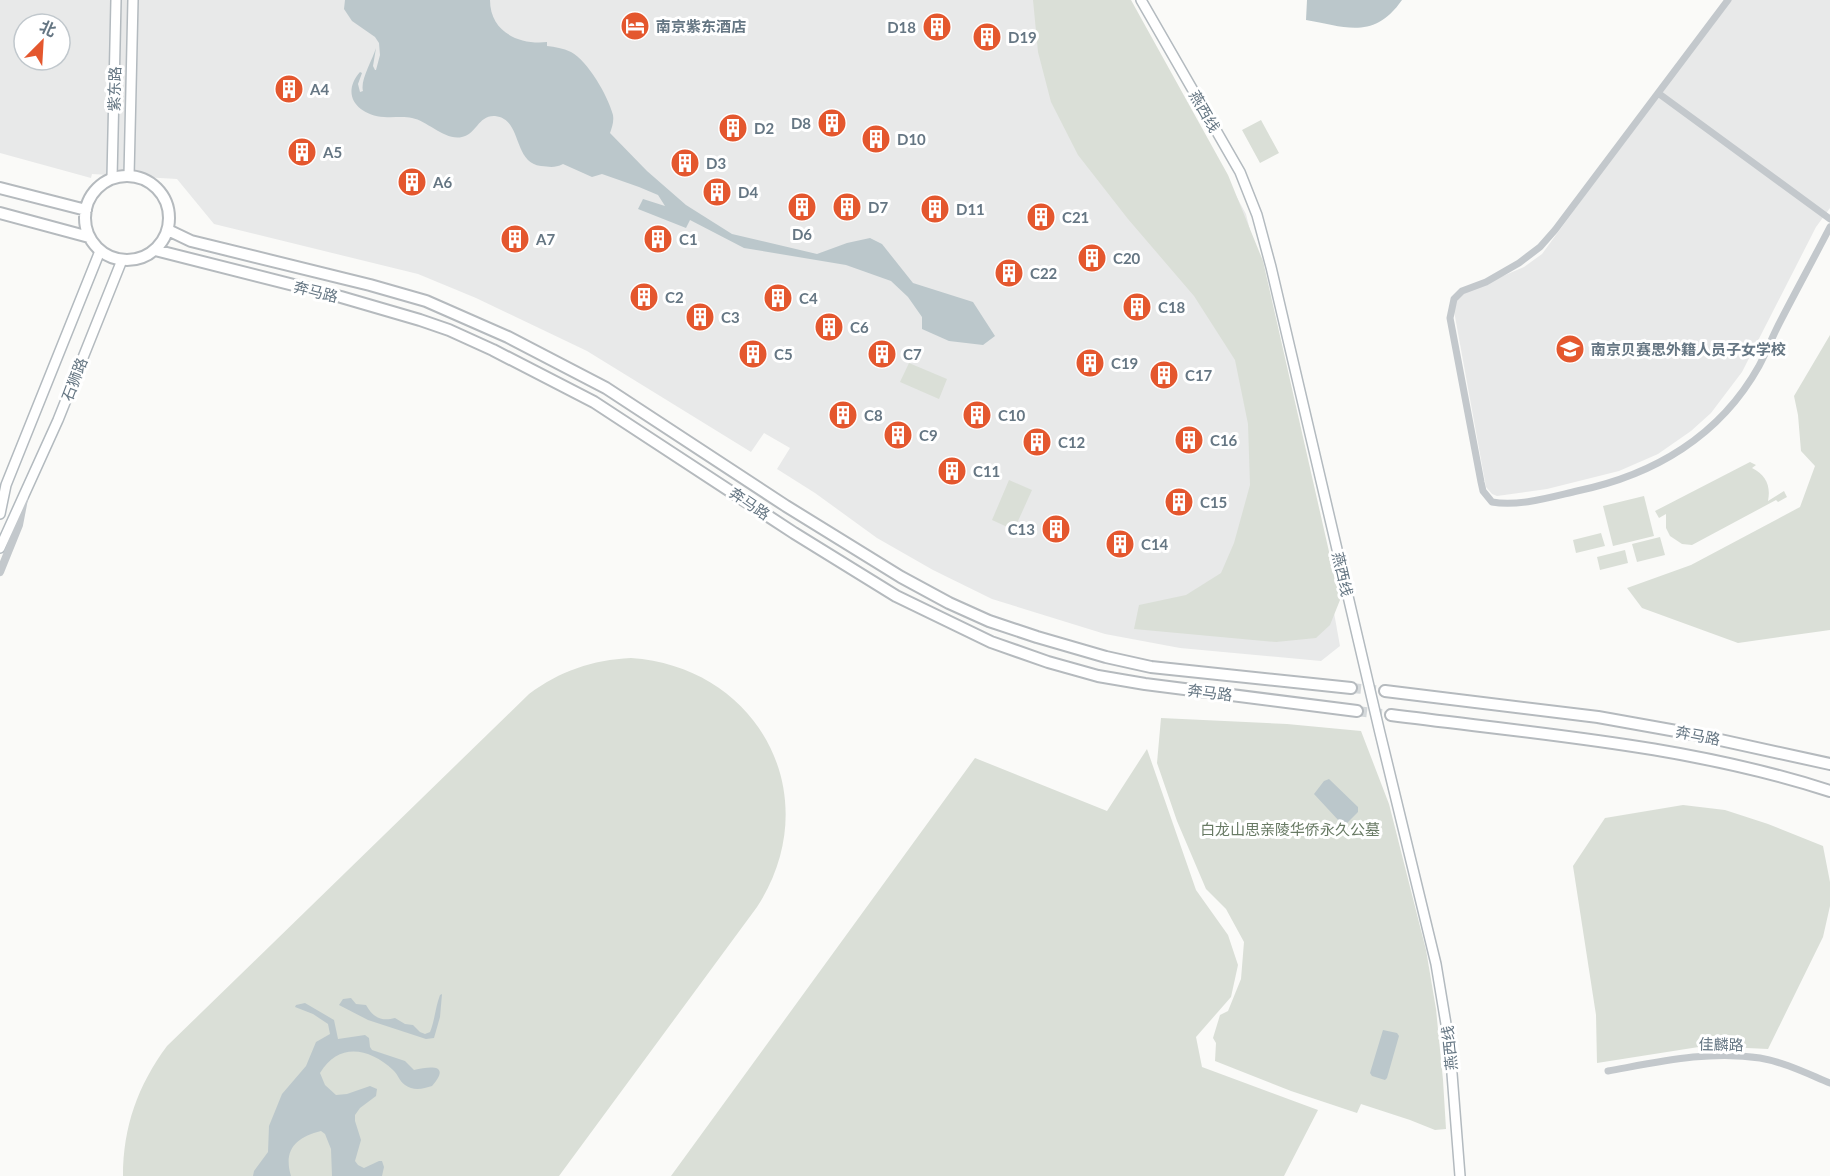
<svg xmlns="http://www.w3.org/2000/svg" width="1830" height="1176" viewBox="0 0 1830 1176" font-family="Lato,'Noto Sans SC',sans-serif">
<rect width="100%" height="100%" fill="#fafaf8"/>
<path fill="#e8e9e9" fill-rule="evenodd" d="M0,0H1128L1246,214L1309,474L1340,646L1321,661L1180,648L1105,634L992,599L933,570L877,538L815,493L777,469L790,448L764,433L751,452L587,351L476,298L418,274L214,224L177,179L92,174L91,178L0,153ZM24,24H60V60H24Z
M1728,0H1830V208L1816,227L1742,372L1711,413L1691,431L1658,454L1619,471L1547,489L1497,496L1492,494L1486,487L1454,311L1455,303L1463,293L1524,267L1542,254Z"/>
<path fill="#dadfd7" d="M1033,0H1131L1228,175L1263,261L1340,600L1330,625L1316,638L1276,642L1134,629L1139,605L1186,595L1221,573L1234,543L1250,485L1248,424L1235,360L1194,296L1128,219L1078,155L1051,102L1038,52Z
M1261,120L1279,153L1260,163L1242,130Z
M1830,335V630L1738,643L1642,608L1627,588L1691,565L1800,507L1815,466L1801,451L1798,415L1794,396Z
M909,363L947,379L939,399L900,382Z
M1750,462L1756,465L1752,468C1766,475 1771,486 1768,501L1784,491L1787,497L1778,502L1776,500L1692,545L1682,544L1670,536L1666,528V514L1659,518L1655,511Z
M1009,480L1032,490L1014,530L992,520Z
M1644,496L1654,536L1613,546L1603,506Z
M1601,533L1605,546L1576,553L1573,540Z
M1660,537L1665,555L1637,562L1632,544Z
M1625,550L1628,563L1600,570L1597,557Z
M631,658C760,667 828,798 757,907L559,1176H123C123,1127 138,1085 167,1046L529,694C560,671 592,660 631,658Z
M1161,718L1287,724L1361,731L1389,804L1426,950L1436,1009L1443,1080L1446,1129L1435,1130L1410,1120L1361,1104L1357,1113L1291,1091L1215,1061L1216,1043L1213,1038L1220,1015L1228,1011L1241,979L1244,942L1226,909L1206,889L1177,821L1157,763Z
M1147,749L1196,890L1228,935L1238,965L1231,997L1196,1037L1202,1067L1318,1110L1284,1176H671L975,758L1107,811Z
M1683,805L1725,810L1768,824L1823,846L1830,882V906L1823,937L1768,1049L1705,1046L1597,1063L1596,1015L1573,866L1605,818Z"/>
<path fill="#bbc7cb" d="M345,0H490C490,32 519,45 547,42V46C555,47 563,48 571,52C588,61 608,96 613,115C614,122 612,127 610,133L647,171L686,205L732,234L817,254L847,243L870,238L882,244L913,283L973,302L995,336L983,345L949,341L922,329V317L908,297L891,281L846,265L744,248L690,220L686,228L638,209L643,199L665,206L658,195L639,187L602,174L592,177L563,164C555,168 550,167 541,166C512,162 523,119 495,116C478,115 477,134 462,137C445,141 428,121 412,118C403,116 393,118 384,117C358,115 340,95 360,72L362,73L358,84L360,92L363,91C360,80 372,61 376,48L373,66L375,70H376L380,55L379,43L375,37L352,21L344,9Z
M1307,0H1402C1374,40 1346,27 1306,20Z
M1329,779L1358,807V812L1347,823L1340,822L1314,794L1324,781Z
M442,994L440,1017L434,1038L426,1039L368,1020L339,1005L343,999L351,998L356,1004L366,1005C373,1017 381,1022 395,1018L405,1024L413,1025L420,1032L425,1034L430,1032C435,1020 435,1008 440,995Z
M305,1003L334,1020L338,1039L365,1035L369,1038L370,1047L372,1050L405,1061L414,1070C431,1066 451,1064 432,1086C423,1089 413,1091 405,1085C399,1081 398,1074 393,1070C369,1048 339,1042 320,1073L325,1085L336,1095L347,1094L370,1086L377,1089L376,1096L360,1108L355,1115V1121L361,1140L355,1161L358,1165L364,1168L379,1161H382L384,1167L382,1176H332L331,1149L325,1134L321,1131C296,1137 283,1150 291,1176H253L254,1171L268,1152L269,1126L282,1094L306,1066L316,1042L330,1034L328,1024L313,1014L295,1007L296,1005Z
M1383,1030L1397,1033L1399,1036L1387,1078L1385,1080L1372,1076L1370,1073Z"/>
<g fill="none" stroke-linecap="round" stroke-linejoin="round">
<path stroke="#d5d9db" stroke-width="10" stroke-dasharray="10 5" stroke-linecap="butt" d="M1351,688L1385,691
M1357,711L1391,715"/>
<g stroke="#b3babf" stroke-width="12">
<path id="secondary" d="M1141,0L1240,172L1257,215L1271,267L1380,733L1436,964L1450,1048L1460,1176
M129,176L133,0
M112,178L116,0
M0,514L6,485L100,251
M0,548L58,420L122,260"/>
</g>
<g stroke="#b5babe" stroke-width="14">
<path id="primary" d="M85 218a42 42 0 1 1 84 0a42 42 0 1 1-84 0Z
M0,188L86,210
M0,213L89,237
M168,230L191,241L370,285L426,301L508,337L606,388L786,506L901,577L949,603L989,621L1037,637L1106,657L1151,667L1351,688
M155,250L341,297L420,320L449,330L493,350L594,402L794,533L896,596L991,642L1048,662L1098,676L1145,684L1357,711
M1385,691L1598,717L1693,734L1830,764
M1391,715C1538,734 1688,745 1830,791"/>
</g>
<path stroke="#c3c8cc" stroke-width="7" d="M1728,0L1555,230L1540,247L1519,263L1486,282L1462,291L1454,299L1450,318L1481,482L1483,491L1492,502C1518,507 1551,497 1577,491C1654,475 1720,436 1759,366C1767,351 1773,335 1781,320C1797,289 1814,258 1830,227
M1658,93L1830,219
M1608,1071C1658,1062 1709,1050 1760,1058C1784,1062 1808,1074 1830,1083"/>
<path stroke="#c3c8cc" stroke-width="8" d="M0,572L19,525L24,499"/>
<use href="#secondary" stroke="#fff" stroke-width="9"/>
<use href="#primary" stroke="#fff" stroke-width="10"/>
</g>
<defs>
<g id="hotel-disc" transform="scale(1.5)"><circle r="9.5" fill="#e4572e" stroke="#fff"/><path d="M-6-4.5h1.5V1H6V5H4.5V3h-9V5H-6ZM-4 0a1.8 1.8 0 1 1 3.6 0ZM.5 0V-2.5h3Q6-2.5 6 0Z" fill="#fff"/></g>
<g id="building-disc" transform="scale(1.5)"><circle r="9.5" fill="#e4572e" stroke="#fff"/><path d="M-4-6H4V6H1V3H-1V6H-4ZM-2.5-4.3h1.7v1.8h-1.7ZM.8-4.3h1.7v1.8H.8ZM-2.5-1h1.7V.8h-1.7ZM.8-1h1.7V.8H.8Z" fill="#fff"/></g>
<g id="school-disc" transform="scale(1.5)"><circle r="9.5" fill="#e4572e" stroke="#fff"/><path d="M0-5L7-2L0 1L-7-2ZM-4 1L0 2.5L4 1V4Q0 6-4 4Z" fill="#fff"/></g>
</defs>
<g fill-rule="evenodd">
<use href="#hotel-disc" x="635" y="26"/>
<use href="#building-disc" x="937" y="27"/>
<use href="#building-disc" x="987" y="37"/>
<use href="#building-disc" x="289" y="89"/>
<use href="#building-disc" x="832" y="123"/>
<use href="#building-disc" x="733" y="128"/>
<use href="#building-disc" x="876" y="139"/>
<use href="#building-disc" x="302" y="152"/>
<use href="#building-disc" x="685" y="163"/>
<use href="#building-disc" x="412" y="182"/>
<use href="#building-disc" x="717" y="192"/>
<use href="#building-disc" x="802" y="207"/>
<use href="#building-disc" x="847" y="207"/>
<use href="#building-disc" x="935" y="209"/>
<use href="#building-disc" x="1041" y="217"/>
<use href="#building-disc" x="515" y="239"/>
<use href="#building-disc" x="658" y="239"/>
<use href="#building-disc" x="1092" y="258"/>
<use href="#building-disc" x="1009" y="273"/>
<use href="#building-disc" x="644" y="297"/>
<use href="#building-disc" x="778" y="298"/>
<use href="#building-disc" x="1137" y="307"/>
<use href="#building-disc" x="700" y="317"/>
<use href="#building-disc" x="829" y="327"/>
<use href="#school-disc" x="1570" y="349"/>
<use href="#building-disc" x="753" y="354"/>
<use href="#building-disc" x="882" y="354"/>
<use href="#building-disc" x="1090" y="363"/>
<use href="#building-disc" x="1164" y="375"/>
<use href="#building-disc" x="843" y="415"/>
<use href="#building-disc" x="977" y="415"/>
<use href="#building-disc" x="898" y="435"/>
<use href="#building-disc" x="1189" y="440"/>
<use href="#building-disc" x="1037" y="442"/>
<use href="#building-disc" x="952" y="471"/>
<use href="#building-disc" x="1179" y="502"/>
<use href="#building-disc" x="1056" y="529"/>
<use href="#building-disc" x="1120" y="544"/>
</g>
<g text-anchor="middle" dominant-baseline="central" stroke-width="6" stroke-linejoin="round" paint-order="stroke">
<g font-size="15" font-weight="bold" fill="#657683" stroke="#fff" text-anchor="start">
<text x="656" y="26">南京紫东酒店</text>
<text x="916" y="27" text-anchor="end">D18</text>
<text x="1008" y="37">D19</text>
<text x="310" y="89">A4</text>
<text x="811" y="123" text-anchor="end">D8</text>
<text x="754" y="128">D2</text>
<text x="897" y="139">D10</text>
<text x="323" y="152">A5</text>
<text x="706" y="163">D3</text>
<text x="433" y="182">A6</text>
<text x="738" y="192">D4</text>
<text x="868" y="207">D7</text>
<text x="956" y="209">D11</text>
<text x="1062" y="217">C21</text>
<text x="802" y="234" text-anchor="middle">D6</text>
<text x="536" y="239">A7</text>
<text x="679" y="239">C1</text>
<text x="1113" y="258">C20</text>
<text x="1030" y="273">C22</text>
<text x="665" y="297">C2</text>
<text x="799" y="298">C4</text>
<text x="1158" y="307">C18</text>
<text x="721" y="317">C3</text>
<text x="850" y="327">C6</text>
<text x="1591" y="349">南京贝赛思外籍人员子女学校</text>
<text x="774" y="354">C5</text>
<text x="903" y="354">C7</text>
<text x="1111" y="363">C19</text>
<text x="1185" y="375">C17</text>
<text x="864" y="415">C8</text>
<text x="998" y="415">C10</text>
<text x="919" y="435">C9</text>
<text x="1210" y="440">C16</text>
<text x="1058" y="442">C12</text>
<text x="973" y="471">C11</text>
<text x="1200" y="502">C15</text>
<text x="1035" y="529" text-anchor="end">C13</text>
<text x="1141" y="544">C14</text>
</g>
<g font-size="15" fill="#657683" stroke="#fff">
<text transform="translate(114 89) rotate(-89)">紫东路</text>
<text transform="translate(1205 111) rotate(60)">燕西线</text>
<text transform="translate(316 291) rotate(14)">奔马路</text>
<text transform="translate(74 379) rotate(-69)">石狮路</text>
<text transform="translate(750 503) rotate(34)">奔马路</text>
<text transform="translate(1343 574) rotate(77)">燕西线</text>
<text transform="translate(1210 692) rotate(7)">奔马路</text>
<text transform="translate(1698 735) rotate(11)">奔马路</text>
<text transform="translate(1721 1044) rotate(1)">佳麟路</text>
<text transform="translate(1449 1048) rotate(-96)">燕西线</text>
</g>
<g font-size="15" fill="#687a64" stroke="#fff">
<text x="1290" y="829">白龙山思亲陵华侨永久公墓</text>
</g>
</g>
<g transform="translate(42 42) rotate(24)"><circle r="28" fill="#ffffff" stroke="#c1c8cd" stroke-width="1.5"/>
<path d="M0-4.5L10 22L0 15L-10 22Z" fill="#e4572e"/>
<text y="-9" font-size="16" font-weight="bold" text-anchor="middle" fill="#657683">北</text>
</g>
</svg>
